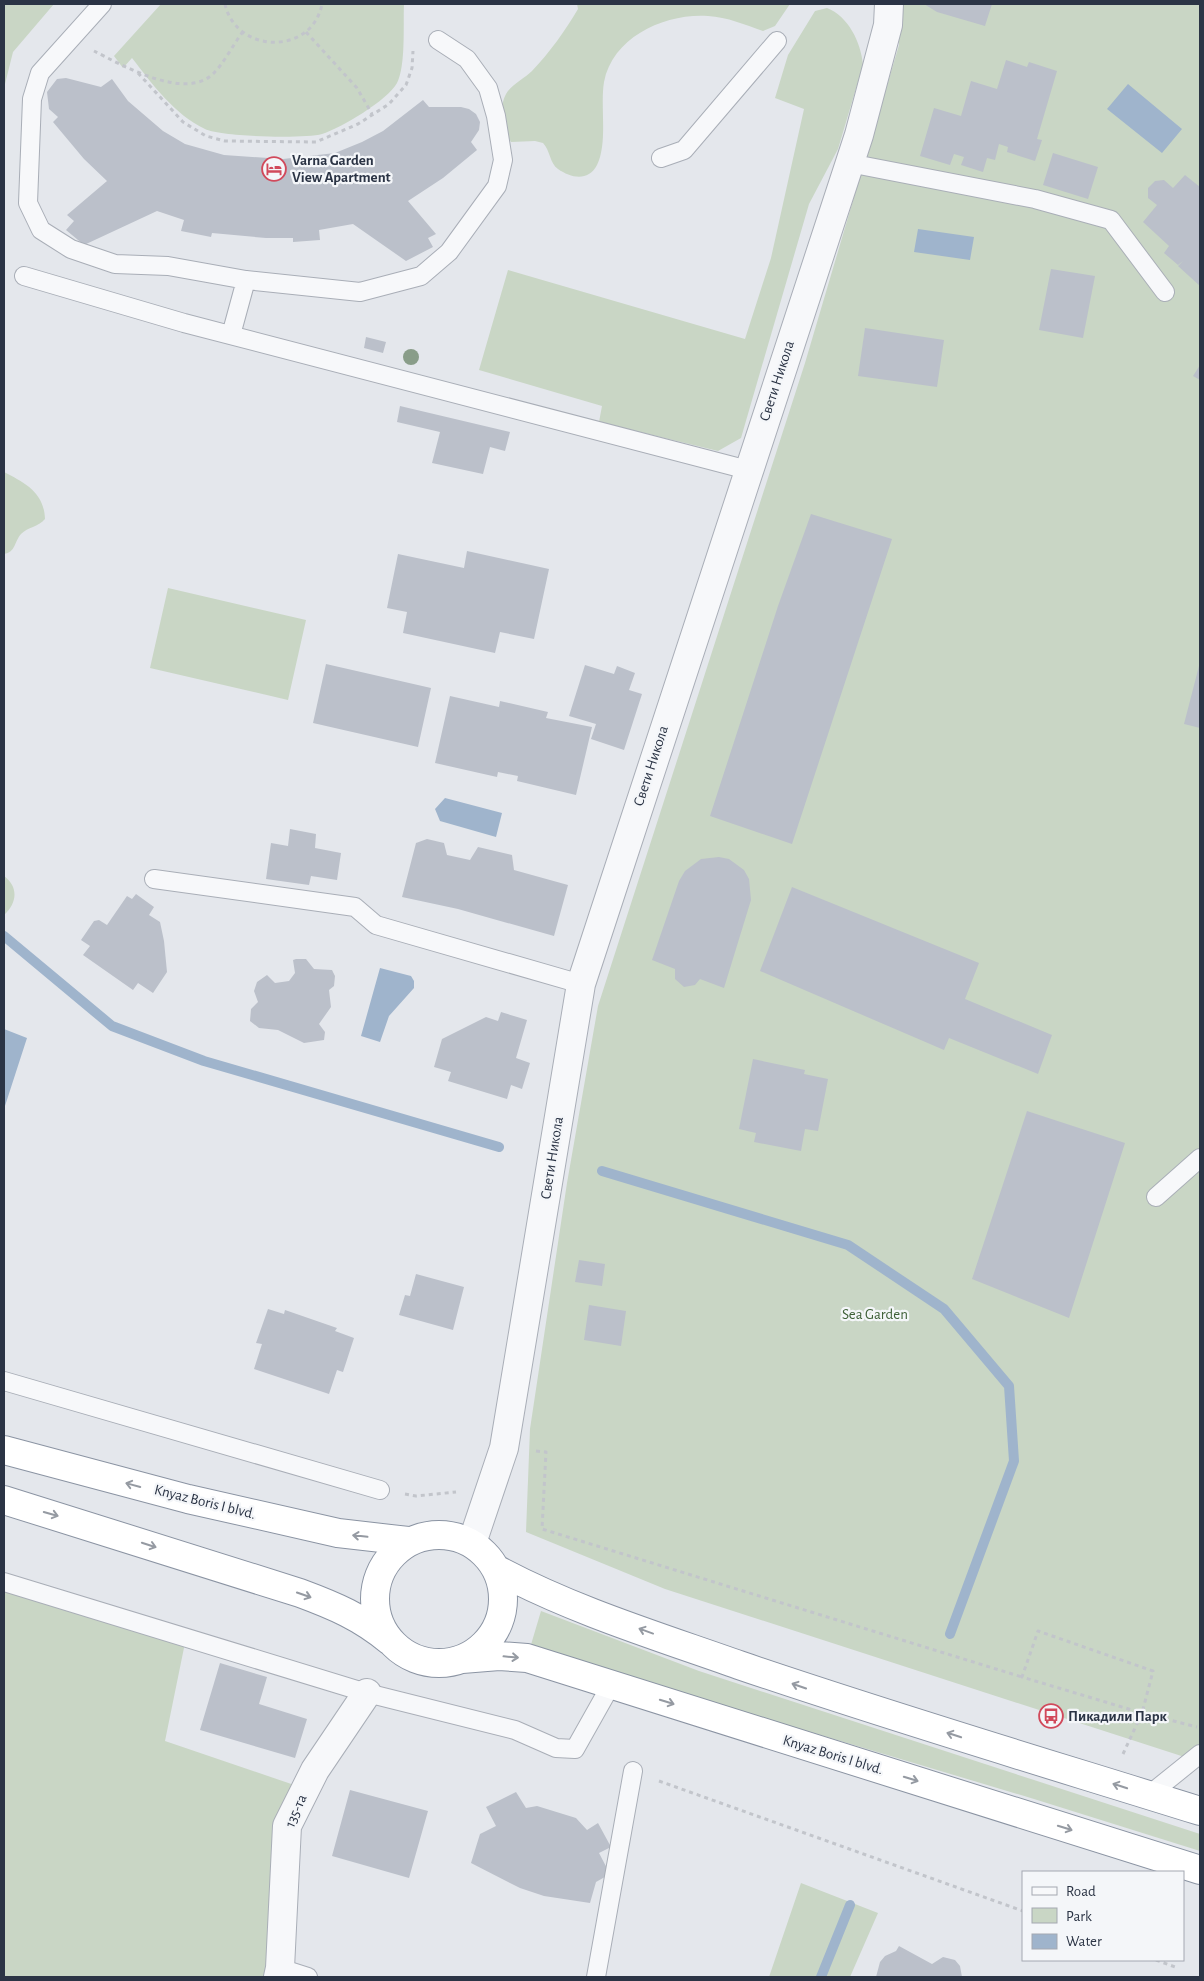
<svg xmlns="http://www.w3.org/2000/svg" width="1204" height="1981" viewBox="0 0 1204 1981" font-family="'Alegreya Sans',sans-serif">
<rect width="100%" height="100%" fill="#e4e7ec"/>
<path fill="#c9d6c5" d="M4,4H54L13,52L4,88Z
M161,4H404C403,25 406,65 397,83C388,100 341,128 322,134C304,139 222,137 205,129C174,114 153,85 132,58L123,68L114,56Z
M577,4H790L775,26L763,31C746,25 727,17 708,16C666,13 613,36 604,82C600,106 608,143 597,165C588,182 571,178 558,169C550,164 550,150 543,143L535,141L511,142C503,128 498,109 506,94C511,85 525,78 532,71C550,52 565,31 578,9Z
M899,4H1200V1762L665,1589L526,1532L530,1429L567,1183L598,1006L805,363L899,45Z
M827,8C848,16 861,42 863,65L838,149L809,204L741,438L718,451L599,422L602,406L479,370L508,270L745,339L771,258L804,109L775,98L788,55L815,11Z
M4,472C25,483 44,492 45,519C38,527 28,527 21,534C14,542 16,552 4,554Z
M168,588L306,620L288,700L150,668Z
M4,876C19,887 17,903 4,915Z
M4,1582L186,1638L165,1741L306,1789L278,1977H4Z
M541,1611L699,1671L1200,1834V1851L1034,1799L530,1648Z
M801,1883L878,1913L850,1977H769Z"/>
<path fill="#9fb4cc" d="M1128,84L1182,129L1162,153L1107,109Z
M918,229L974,237L970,260L914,252Z
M445,798L502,813L496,837L440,821L435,809Z
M380,968L411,976L414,981V988L389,1016L380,1042L361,1036Z
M4,1029L27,1038L4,1109Z"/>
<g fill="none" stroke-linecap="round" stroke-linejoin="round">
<path stroke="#9fb4cc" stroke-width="10" d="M4,936L112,1026L204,1061L499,1147
M602,1171L848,1245L944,1309L1009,1386L1014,1461L950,1634
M821,1977L850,1905"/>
</g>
<path fill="#bbc0ca" d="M924,4H992L985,26L937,12Z
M1006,60L1027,67L1029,62L1057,71L1037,139L1042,140L1035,161L1007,152L1008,147L999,144L995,160L987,158L983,172L961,165L964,157L954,154L950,165L920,156L934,108L961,116L971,81L997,89Z
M66,78L101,87L112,79L128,101L163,131L185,144L224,155L283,159L335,153L362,142L383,131L423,100L429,107H461L469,109L476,114L480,122L479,130L471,142L477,150L443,178L408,201L436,234L428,238L433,247L406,261L353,224L319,230L320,240L293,242V238H266L212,233L211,237L181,231L184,220L157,211L84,245L66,230L74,221L67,215L107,181L84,159L53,122L58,117L49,109L47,92L57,79Z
M1053,153L1098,167L1088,199L1043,185Z
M1185,175L1200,187V286L1178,266L1183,261L1178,265L1164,253L1169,246L1143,222L1157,205L1148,198V188L1155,181L1164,180L1173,188Z
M1051,269L1095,276L1083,338L1039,330Z
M865,328L944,340L937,387L858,376Z
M366,337L386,342L383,353L364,348Z
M1200,365V380L1193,376Z
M400,406L510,432L505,451L490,447L483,474L432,463L440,432L397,422Z
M811,514L892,539L792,844L710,816L778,606Z
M467,551L549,569L534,639L500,632L495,653L403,633L407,612L387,608L398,554L464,568Z
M1200,662V728L1184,724Z
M326,664L431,688L418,747L313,723Z
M585,665L614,674L617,666L635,673L629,690L642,694L624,750L591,739L596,724L569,716Z
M450,696L499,707L500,701L548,712L546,718L592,727L576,795L517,781L518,776L498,772L497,777L435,763Z
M290,829L316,834L315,848L341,853L337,880L311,876L309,885L266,879L271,843L288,846Z
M427,839L444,843L447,855L470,860L478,847L512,855L514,870L568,885L554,936L458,909L402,897L416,843Z
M719,857L729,859L744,870L749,879L751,900L724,988L700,979L695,985L684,987L675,979V969L652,960L679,881L685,871L701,859Z
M792,887L979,963L965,999L1052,1035L1038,1074L949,1038L944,1050L760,971Z
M136,894L154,907L149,915L160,922L164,941L167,972L153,993L138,983L133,990L83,955L90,946L81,940L94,921L99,920L107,925L127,896L132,899Z
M296,959H306L314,969L332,970L335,976L334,986L329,990L331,1007L319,1024L325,1032L324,1040L304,1043L278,1030L259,1028L250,1021L251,1009L258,1002L254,991L257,982L267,975L275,983L289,981L295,973L293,960Z
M501,1012L527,1020L516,1058L530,1063L522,1089L511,1085L507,1099L448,1081L451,1072L434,1067L442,1039L486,1017L498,1021Z
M753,1059L805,1070L804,1074L828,1079L818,1131L805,1129L801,1151L754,1142L756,1133L739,1129Z
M1027,1111L1125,1143L1069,1318L972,1279Z
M579,1260L605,1264L602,1286L575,1282Z
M416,1274L464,1287L453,1330L399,1315L405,1295L410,1296Z
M589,1305L626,1311L621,1346L584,1340Z
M268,1309L284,1314L285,1310L337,1328L335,1331L354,1338L343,1372L337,1370L329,1394L254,1369L262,1344L256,1343Z
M220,1663L267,1677L259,1704L307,1719L295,1758L200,1730Z
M350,1790L428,1811L409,1878L332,1856Z
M516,1792L526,1808L537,1806L576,1818L587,1830L598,1823L611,1847L599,1853L610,1874L596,1882L590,1903L544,1896L520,1888L471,1863L480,1834L496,1826L486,1807Z
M899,1946L932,1964L943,1957L955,1960L960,1966L962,1977H876L880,1962L885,1956L896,1951Z"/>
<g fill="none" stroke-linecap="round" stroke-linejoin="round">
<g stroke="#a9aeb7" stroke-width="20">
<path id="lane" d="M102,4L40,73L32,99L28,203L41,230L71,249L115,264L168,266L246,280L360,292L421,276L449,252L497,186L503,160L496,116L488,88L467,59L438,40
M661,158L684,150L777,41
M849,163L1035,199L1111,220L1165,292
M24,276L184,323L748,470
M231,335L246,280
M154,879L355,907L376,925L581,984
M1156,1197L1200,1158
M4,1381L380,1490
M4,1582L367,1693L515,1730L556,1748L575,1749L611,1685
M1149,1795L1200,1754
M280,1968L308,1977
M596,1977L633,1771"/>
</g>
<g stroke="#a9aeb7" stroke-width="30">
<path id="street" d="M472,1543L504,1448L581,984L859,135L888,25L889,4
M278,1977L280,1968L287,1826L315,1770L367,1693"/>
</g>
<g stroke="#8b94a3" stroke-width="30">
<path id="highway" d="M4,1450L188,1499L338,1533L408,1541
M4,1500L300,1593C335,1606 361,1617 390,1641
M375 1599a64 64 0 1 1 128 0a64 64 0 1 1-128 0Z
M496,1569C572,1610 657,1636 739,1665C891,1717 1046,1763 1200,1811
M462,1659L499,1656L527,1658L1200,1870"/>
</g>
<path stroke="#c2c5cb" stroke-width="3" stroke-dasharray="4 4" stroke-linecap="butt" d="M225,4C236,54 312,56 322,4
M306,32L357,88L372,114
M94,51C122,65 184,101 213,74C224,63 233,45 242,33
M138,73L183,122L206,136L225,141L316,142L358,124L389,104L406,85L412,68L413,51
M536,1451L546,1452L542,1529L1022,1677
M405,1494L416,1496L456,1492
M1123,1754L1142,1713L1153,1671L1038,1631L1022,1677L1142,1713L1197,1727
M659,1781L1023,1911
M1156,1960L1178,1968"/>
<use href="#lane" stroke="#f7f8fa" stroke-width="18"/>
<use href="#street" stroke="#f7f8fa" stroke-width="28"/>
<use href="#highway" stroke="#fff" stroke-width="28"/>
</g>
<circle fill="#899d89" cx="411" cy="357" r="8"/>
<defs><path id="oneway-shaft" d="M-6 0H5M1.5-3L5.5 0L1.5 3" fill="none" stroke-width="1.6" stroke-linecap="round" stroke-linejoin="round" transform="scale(1.25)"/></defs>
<g stroke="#959aa2">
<use href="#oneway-shaft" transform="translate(133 1485) rotate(-165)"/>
<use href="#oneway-shaft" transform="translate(51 1514) rotate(16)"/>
<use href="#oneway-shaft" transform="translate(360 1536) rotate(-174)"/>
<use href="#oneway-shaft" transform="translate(149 1545) rotate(18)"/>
<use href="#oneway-shaft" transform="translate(304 1595) rotate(19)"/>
<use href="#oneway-shaft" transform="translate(646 1631) rotate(-160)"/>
<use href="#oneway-shaft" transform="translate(511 1657) rotate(5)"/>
<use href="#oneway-shaft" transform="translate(799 1686) rotate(-161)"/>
<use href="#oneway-shaft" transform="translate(667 1702) rotate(17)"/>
<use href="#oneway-shaft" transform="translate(954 1735) rotate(-162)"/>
<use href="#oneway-shaft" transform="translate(911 1779) rotate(17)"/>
<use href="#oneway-shaft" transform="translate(1120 1786) rotate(-162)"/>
<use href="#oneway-shaft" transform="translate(1065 1828) rotate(17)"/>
</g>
<defs>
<g id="hotel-ring" transform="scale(1.25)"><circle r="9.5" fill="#f4f6f9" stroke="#d1495b" stroke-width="1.5"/><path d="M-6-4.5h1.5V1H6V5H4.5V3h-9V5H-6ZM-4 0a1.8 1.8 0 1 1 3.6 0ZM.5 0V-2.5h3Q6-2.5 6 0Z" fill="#d1495b"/></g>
<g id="bus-ring" transform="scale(1.25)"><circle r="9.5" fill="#f4f6f9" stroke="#d1495b" stroke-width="1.5"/><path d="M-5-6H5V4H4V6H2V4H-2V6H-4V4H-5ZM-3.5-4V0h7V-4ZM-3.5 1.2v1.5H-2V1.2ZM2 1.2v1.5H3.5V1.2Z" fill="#d1495b"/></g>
</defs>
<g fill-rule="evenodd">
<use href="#hotel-ring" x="274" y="169"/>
<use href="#bus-ring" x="1051" y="1716"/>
</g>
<g text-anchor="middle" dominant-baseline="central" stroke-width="4.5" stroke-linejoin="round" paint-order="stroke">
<g font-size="15" font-weight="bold" fill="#2b3445" stroke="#f4f6f9" text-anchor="start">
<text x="292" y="160">Varna Garden<tspan x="292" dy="17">View Apartment</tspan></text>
<text x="1068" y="1716">Пикадили Парк</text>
</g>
<g font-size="15" fill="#2b3445" stroke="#f4f6f9">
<text transform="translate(777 381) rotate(-72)">Свети Никола</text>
<text transform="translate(651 766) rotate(-72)">Свети Никола</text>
<text transform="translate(552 1158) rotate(-81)">Свети Никола</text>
<text transform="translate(205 1502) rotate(14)">Knyaz Boris I blvd.</text>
<text transform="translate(833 1755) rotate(17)">Knyaz Boris I blvd.</text>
<text transform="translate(296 1811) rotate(-67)">135-та</text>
</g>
<g font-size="15" fill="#3f6138" stroke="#f4f6f9">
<text x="875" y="1314">Sea Garden</text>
</g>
</g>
<rect width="1204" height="1981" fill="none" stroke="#2b3445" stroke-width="10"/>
<rect x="1022" y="1871" width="162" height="90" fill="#f4f6f9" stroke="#a4a8b1"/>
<rect x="1032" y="1887" width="25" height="8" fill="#f7f8fa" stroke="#a4a8b1"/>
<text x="1066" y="1896" font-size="15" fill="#2b3445">Road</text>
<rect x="1032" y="1908" width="25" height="15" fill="#c9d6c5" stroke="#a4a8b1"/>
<text x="1066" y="1921" font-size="15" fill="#2b3445">Park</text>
<rect x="1032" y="1934" width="25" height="15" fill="#9fb4cc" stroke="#a4a8b1"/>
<text x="1066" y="1946" font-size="15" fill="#2b3445">Water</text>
</svg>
